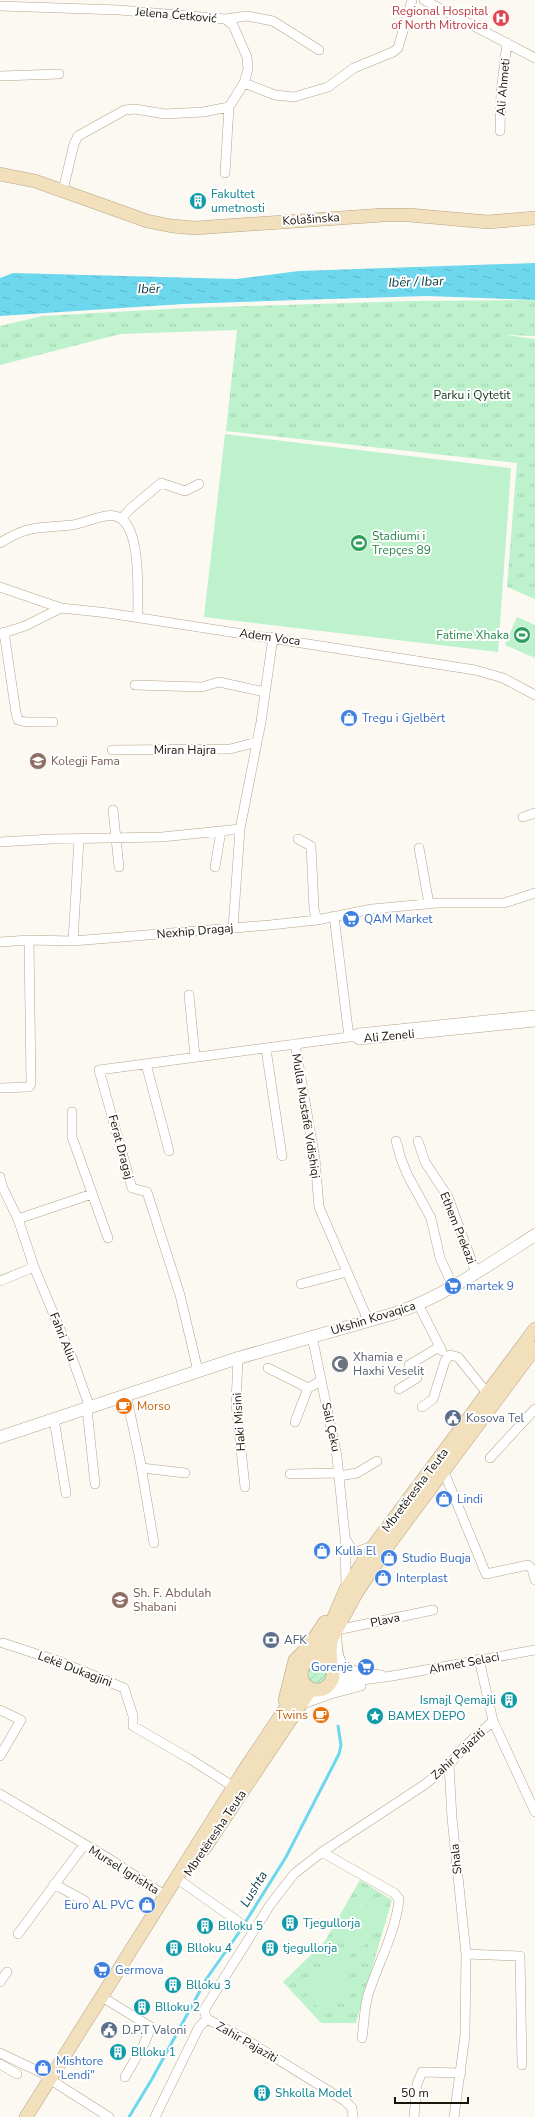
<svg xmlns="http://www.w3.org/2000/svg" width="535" height="2117" viewBox="0 0 535 2117" font-family="'Nunito Sans',sans-serif">
<defs>
<pattern id="park-tufts" width="24" height="20" patternUnits="userSpaceOnUse"><rect width="24" height="20" fill="#bdf2cc"/><path d="M3 7l-1-3M5 7V3M7 7l1-3M15 17l-1-3M17 17v-4M19 17l1-3" fill="none" stroke="#a2cfae"/></pattern>
<pattern id="garden-furrows" width="10" height="10" patternUnits="userSpaceOnUse"><rect width="10" height="10" fill="#bdf2cc"/><path d="M-1 1l2-2M0 10L10 0M9 11l2-2" fill="none" stroke="#a2cfae"/></pattern>
<pattern id="water-ripples" width="26" height="14" patternUnits="userSpaceOnUse"><rect width="26" height="14" fill="#6cd7ed"/><path d="M2 4q2-2 4 0t4 0M15 11q2-2 4 0t4 0" fill="none" stroke="#5db8ca"/></pattern>
</defs>
<rect width="100%" height="100%" fill="#fcf9f3"/>
<path fill="url(#park-tufts)" d="M535,300V336L507,335L535,339V599L507,587L517,463L226,431L237,330L120,334L0,365V326L43,316L186,308L411,301Z
M360,1880L392,1900L356,2023H321L283,1982L325,1941Z"/>
<path fill="url(#garden-furrows)" d="M307 1673a11 11 0 1 1 22 0a11 11 0 1 1-22 0Z"/>
<path fill="#bdf2cc" d="M225,434L511,468L498,652L204,617Z
M517,617L535,625V658L505,645Z
M356,1899L382,1913L362,1950L336,1936Z
M333,1950L357,1963L329,2013L305,2000Z"/>
<path fill="url(#water-ripples)" d="M535,263V300L427,296L297,300L183,304L0,316V278L13,273L236,279L299,271Z"/>
<g fill="none" stroke-linecap="round" stroke-linejoin="round">
<path stroke="#6cd7ed" stroke-width="3" d="M129,2117L152,2079L207,1978L238,1934L286,1857L339,1754L341,1745L338,1726"/>
<g stroke="#b6a488" stroke-width="10">
<path id="minor" d="M424,0L535,58
M0,6L119,10L225,19L247,16L273,21L319,50
M225,19L233,25L247,57L248,69L244,83L229,107L225,173
M1,76L59,74
M244,83L275,95L294,97L328,87L354,68L393,52L398,48L412,0
M500,131L501,92L507,43
M63,190L74,144L78,136L125,110L135,109L165,114L203,112L229,107
M121,519L130,509L161,483L185,491L199,484
M0,543C28,525 42,528 73,525C84,523 106,513 115,516C143,522 137,596 138,618
M0,587L61,608L108,613L475,670L503,678L535,695
M4,632L16,713L18,720L26,722H53
M0,634L25,626L61,608
M135,685L202,687L219,682L265,692
M112,750L230,749L257,742
M113,810L119,867
M523,817L535,813
M298,839L311,846L314,909L317,920
M0,842L52,839L162,837L240,829
M419,848L429,904
M215,867L221,831
M233,928L240,829L261,722L273,637
M73,941L79,839
M0,942L29,940L73,941L270,925L317,920L372,909L437,903H504L535,893
M189,995L195,1056
M354,1036L359,1040L535,1022
M349,1037L359,1033L535,1015
M295,1044L315,1159L319,1207L368,1320
M266,1049L282,1156
M146,1064L169,1151
M0,1088L29,1087L31,1084L29,940
M72,1112V1137L108,1238
M396,1141L401,1159L408,1176L431,1218L440,1258L453,1286
M418,1141L425,1162L448,1197L476,1273
M0,1177L2,1186L18,1219L34,1267L74,1363L90,1408
M18,1219L92,1194
M0,1281L34,1267
M301,1284L347,1272
M418,1304L442,1351
M312,1336L337,1457L345,1537L346,1588
M238,1358L236,1403L245,1487
M268,1368L308,1388L321,1381
M198,1371L180,1295L147,1192L132,1188L99,1070L349,1037L334,916
M399,1389L417,1378L409,1365L439,1347
M126,1394L140,1460L154,1543
M422,1407L433,1399L445,1361L450,1355L458,1357L487,1393
M87,1409L95,1484
M54,1419L66,1493
M295,1422L308,1388
M490,1458L535,1409
M142,1468L185,1473
M444,1472L486,1574L528,1565L532,1569L535,1580
M290,1474L339,1473
M339,1476L357,1473L377,1461
M345,1538L351,1548L357,1552L372,1546
M3,1643L58,1661L124,1688L133,1716V1726L190,1759L237,1789
M479,1659L493,1721L535,1812
M334,1671L346,1676H359
M381,1675C344,1670 336,1670 337,1630L433,1610
M324,1689L340,1683L392,1676L535,1650
M300,1705L331,1694L361,1686
M0,1710L21,1720L0,1756
M449,1765L452,1818L466,1954L465,2036L454,2117
M0,1794L108,1858L164,1895
M322,1852L394,1893L399,1899C396,1932 378,1963 368,1995C364,2009 364,2024 362,2038
M182,1882L243,1925
M54,1884L85,1901
M18,1934L84,1845
M466,1954L520,1956L522,2065
M0,1982L7,1972
M107,2000L151,2027L144,2044L125,2077
M0,2053L44,2074L50,2080
M0,2064L17,2074
M54,2082L109,2117
M155,2117L199,2027L207,2019
M353,2117L352,2108L345,2101L245,2039L207,2019L204,2010L270,1905L294,1874L322,1852L424,1785L449,1765L464,1747L493,1721
M414,2117L417,2084L422,2072L461,2073"/>
</g>
<g stroke="#b6a488" stroke-width="13">
<path id="tertiary" d="M0,1437L238,1358L396,1313C446,1295 490,1264 535,1235"/>
</g>
<g stroke="#b6a488" stroke-width="14">
<path id="secondary" d="M0,174L35,181L147,221L172,226L195,228L383,215H409L488,222L535,218
M301 1674a16 16 0 1 1 32 0a16 16 0 1 1-32 0Z
M310,1659L322,1645L346,1589L369,1552L535,1329
M331,1665L330,1650L331,1640L357,1592L387,1547L535,1348
M285,1700L295,1660L309,1646L325,1622
M204,1849L311,1689
M26,2117L243,1772L303,1682"/>
</g>
<use href="#minor" stroke="#fff" stroke-width="9"/>
<use href="#tertiary" stroke="#fff" stroke-width="12"/>
<use href="#secondary" stroke="#f2dfbb" stroke-width="13"/>
</g>
<defs>
<g id="hospital-disc" transform="scale(0.9)"><circle r="9.5" fill="#e0444e" stroke="#fff"/><path d="M-5-5h3v3.5h4V-5h3V5h-3V1.5h-4V5h-3Z" fill="#fff"/></g>
<g id="building-disc" transform="scale(0.9)"><circle r="9.5" fill="#0f9aa8" stroke="#fff"/><path d="M-4-6H4V6H1V3H-1V6H-4ZM-2.5-4.3h1.7v1.8h-1.7ZM.8-4.3h1.7v1.8H.8ZM-2.5-1h1.7V.8h-1.7ZM.8-1h1.7V.8H.8Z" fill="#fff"/></g>
<g id="stadium-disc" transform="scale(0.9)"><circle r="9.5" fill="#2e9e5b" stroke="#fff"/><path d="M0-5a6.5 5 0 1 0 0 10a6.5 5 0 1 0 0-10ZM-3.5-1.8h7v3.6h-7Z" fill="#fff"/></g>
<g id="shop-disc" transform="scale(0.9)"><circle r="9.5" fill="#3f7fe0" stroke="#fff"/><path d="M-5-2.5h2.3a2.7 3.5 0 0 1 5.4 0H5L5.5 6h-11ZM-1.5-2.5h3a1.5 2.3 0 0 0-3 0Z" fill="#fff"/></g>
<g id="university-disc" transform="scale(0.9)"><circle r="9.5" fill="#8d6e63" stroke="#fff"/><path d="M0-5L7-2L0 1L-7-2ZM-4 1L0 2.5L4 1V4Q0 6-4 4Z" fill="#fff"/></g>
<g id="supermarket-disc" transform="scale(0.9)"><circle r="9.5" fill="#3f7fe0" stroke="#fff"/><path d="M-6-5.5h2.5l.6 2H6L4.5 2H-2.5L-4.4-4H-6ZM-1.5 3.2a1.3 1.3 0 1 0 .1 0ZM3 3.2a1.3 1.3 0 1 0 .1 0Z" fill="#fff"/></g>
<g id="mosque-disc" transform="scale(0.9)"><circle r="9.5" fill="#6b7280" stroke="#fff"/><path d="M3.5-4.9A6 6 0 1 0 3.5 4.9A5 5 0 1 1 3.5-4.9Z" fill="#fff"/></g>
<g id="cafe-disc" transform="scale(0.9)"><circle r="9.5" fill="#e8710a" stroke="#fff"/><path d="M-5.5-4.5H6V0H3Q3 3.5 0 3.5H-2.5Q-5.5 3.5-5.5 0ZM3-3.2v2h1.7v-2ZM-6 4.5H4V6H-6Z" fill="#fff"/></g>
<g id="civic-disc" transform="scale(0.9)"><circle r="9.5" fill="#5c6f8a" stroke="#fff"/><path d="M-.6-6.5H3V-4.5H.6V-3L4-1V1h2V6H-6V1h2V-1L-.6-3ZM-1.2 2.5V6h2.4V2.5Z" fill="#fff"/></g>
<g id="school-disc" transform="scale(0.9)"><circle r="9.5" fill="#8d6e63" stroke="#fff"/><path d="M0-5L7-2L0 1L-7-2ZM-4 1L0 2.5L4 1V4Q0 6-4 4Z" fill="#fff"/></g>
<g id="bank-disc" transform="scale(0.9)"><circle r="9.5" fill="#5c6f8a" stroke="#fff"/><path d="M-6-4H6V4H-6ZM0-2.3a2.3 2.3 0 1 0 0 4.6a2.3 2.3 0 1 0 0-4.6Z" fill="#fff"/></g>
<g id="sight-disc" transform="scale(0.9)"><circle r="9.5" fill="#0f9aa8" stroke="#fff"/><path d="M0-6L1.8-2.2L6-1.7L2.9 1.2L3.7 5.4L0 3.3L-3.7 5.4L-2.9 1.2L-6-1.7L-1.8-2.2Z" fill="#fff"/></g>
</defs>
<g fill-rule="evenodd">
<use href="#hospital-disc" x="501" y="18"/>
<use href="#building-disc" x="198" y="201"/>
<use href="#stadium-disc" x="359" y="543"/>
<use href="#stadium-disc" x="522" y="635"/>
<use href="#shop-disc" x="349" y="718"/>
<use href="#university-disc" x="38" y="761"/>
<use href="#supermarket-disc" x="351" y="919"/>
<use href="#supermarket-disc" x="453" y="1286"/>
<use href="#mosque-disc" x="340" y="1364"/>
<use href="#cafe-disc" x="124" y="1406"/>
<use href="#civic-disc" x="453" y="1418"/>
<use href="#shop-disc" x="444" y="1499"/>
<use href="#shop-disc" x="322" y="1551"/>
<use href="#shop-disc" x="389" y="1558"/>
<use href="#shop-disc" x="383" y="1578"/>
<use href="#school-disc" x="120" y="1600"/>
<use href="#bank-disc" x="271" y="1640"/>
<use href="#supermarket-disc" x="366" y="1667"/>
<use href="#building-disc" x="509" y="1700"/>
<use href="#cafe-disc" x="321" y="1715"/>
<use href="#sight-disc" x="375" y="1716"/>
<use href="#shop-disc" x="147" y="1905"/>
<use href="#building-disc" x="290" y="1923"/>
<use href="#building-disc" x="205" y="1926"/>
<use href="#building-disc" x="174" y="1948"/>
<use href="#building-disc" x="270" y="1948"/>
<use href="#supermarket-disc" x="102" y="1970"/>
<use href="#building-disc" x="173" y="1985"/>
<use href="#building-disc" x="142" y="2007"/>
<use href="#civic-disc" x="109" y="2030"/>
<use href="#building-disc" x="118" y="2052"/>
<use href="#shop-disc" x="43" y="2068"/>
<use href="#building-disc" x="262" y="2093"/>
</g>
<g text-anchor="middle" dominant-baseline="central" stroke-width="4" stroke-linejoin="round" paint-order="stroke">
<g font-size="12" fill="#be3a42" stroke="#fff" text-anchor="end">
<text x="488" y="11">Regional Hospital<tspan x="488" dy="14">of North Mitrovica</tspan></text>
</g>
<g font-size="12" fill="#1a1409" stroke="#fff">
<text transform="translate(176 15) rotate(5)">Jelena Ćetković</text>
<text transform="translate(503 87) rotate(-85)">Ali Ahmeti</text>
<text transform="translate(311 219) rotate(-4)">Kolašinska</text>
<text transform="translate(270 637) rotate(8)">Adem Voca</text>
<text x="185" y="750">Miran Hajra</text>
<text transform="translate(195 931) rotate(-5)">Nexhip Dragaj</text>
<text transform="translate(389 1036) rotate(-5)">Ali Zeneli</text>
<text transform="translate(306 1116) rotate(81)">Mulla Mustafë Vidishiqi</text>
<text transform="translate(121 1147) rotate(75)">Ferat Dragaj</text>
<text transform="translate(458 1228) rotate(68)">Ethem Prekazi</text>
<text transform="translate(373 1318) rotate(-17)">Ukshin Kovaqica</text>
<text transform="translate(63 1337) rotate(68)">Fahri Aliu</text>
<text transform="translate(239 1422) rotate(-94)">Haki Misini</text>
<text transform="translate(331 1427) rotate(78)">Sali Çeku</text>
<text transform="translate(415 1490) rotate(-53)">Mbretëresha Teuta</text>
<text transform="translate(385 1620) rotate(-12)">Plava</text>
<text transform="translate(464 1663) rotate(-11)">Ahmet Selaci</text>
<text transform="translate(75 1669) rotate(21)">Lekë Dukagjini</text>
<text transform="translate(458 1754) rotate(-43)">Zahir Pajaziti</text>
<text transform="translate(215 1833) rotate(-56)">Mbretëresha Teuta</text>
<text transform="translate(456 1859) rotate(-96)">Shala</text>
<text transform="translate(124 1870) rotate(32)">Mursel Igrishta</text>
<text transform="translate(247 2042) rotate(30)">Zahir Pajaziti</text>
</g>
<g font-size="12" fill="#0d838f" stroke="#fff" text-anchor="start">
<text x="211" y="194">Fakultet<tspan x="211" dy="14">umetnosti</tspan></text>
<text x="496" y="1700" text-anchor="end">Ismajl Qemajli</text>
<text x="388" y="1716">BAMEX DEPO</text>
<text x="303" y="1923">Tjegullorja</text>
<text x="218" y="1926">Blloku 5</text>
<text x="187" y="1948">Blloku 4</text>
<text x="283" y="1948">tjegullorja</text>
<text x="186" y="1985">Blloku 3</text>
<text x="155" y="2007">Blloku 2</text>
<text x="131" y="2052">Blloku 1</text>
<text x="275" y="2093">Shkolla Model</text>
</g>
<g font-size="12" fill="#153520" stroke="#fff">
<text x="472" y="395">Parku i Qytetit</text>
</g>
<g font-size="12" fill="#27864d" stroke="#fff" text-anchor="start">
<text x="372" y="536">Stadiumi i<tspan x="372" dy="14">Trepçes 89</tspan></text>
<text x="509" y="635" text-anchor="end">Fatime Xhaka</text>
</g>
<g font-size="12" fill="#366cbe" stroke="#fff" text-anchor="start">
<text x="362" y="718">Tregu i Gjelbërt</text>
<text x="364" y="919">QAM Market</text>
<text x="466" y="1286">martek 9</text>
<text x="457" y="1499">Lindi</text>
<text x="335" y="1551">Kulla El</text>
<text x="402" y="1558">Studio Buqja</text>
<text x="396" y="1578">Interplast</text>
<text x="353" y="1667" text-anchor="end">Gorenje</text>
<text x="134" y="1905" text-anchor="end">Euro AL PVC</text>
<text x="115" y="1970">Germova</text>
<text x="56" y="2061">Mishtore<tspan x="56" dy="14">"Lendi"</tspan></text>
</g>
<g font-size="12" fill="#785e54" stroke="#fff" text-anchor="start">
<text x="51" y="761">Kolegji Fama</text>
<text x="133" y="1593">Sh. F. Abdulah<tspan x="133" dy="14">Shabani</tspan></text>
</g>
<g font-size="12" fill="#5b616d" stroke="#fff" text-anchor="start">
<text x="353" y="1357">Xhamia e<tspan x="353" dy="14">Haxhi Veselit</tspan></text>
</g>
<g font-size="12" fill="#c56008" stroke="#fff" text-anchor="start">
<text x="137" y="1406">Morso</text>
<text x="308" y="1715" text-anchor="end">Twins</text>
</g>
<g font-size="12" fill="#4e5e75" stroke="#fff" text-anchor="start">
<text x="466" y="1418">Kosova Tel</text>
<text x="284" y="1640">AFK</text>
<text x="122" y="2030">D.P.T Valoni</text>
</g>
<g font-size="13" font-style="italic" fill="#0d4049" stroke="#fff">
<text transform="translate(416 282) rotate(-2)">Ibër / Ibar</text>
<text transform="translate(149 289) rotate(-1)">Ibër</text>
<text transform="translate(254 1889) rotate(-59)">Lushta</text>
</g>
</g>
<path d="M395 2097v6h73v-6" fill="none" stroke="#1a1409" stroke-width="2"/>
<text x="401" y="2097" font-size="12" fill="#1a1409" stroke="#ffffff" stroke-width="3" paint-order="stroke">50 m</text>
</svg>
